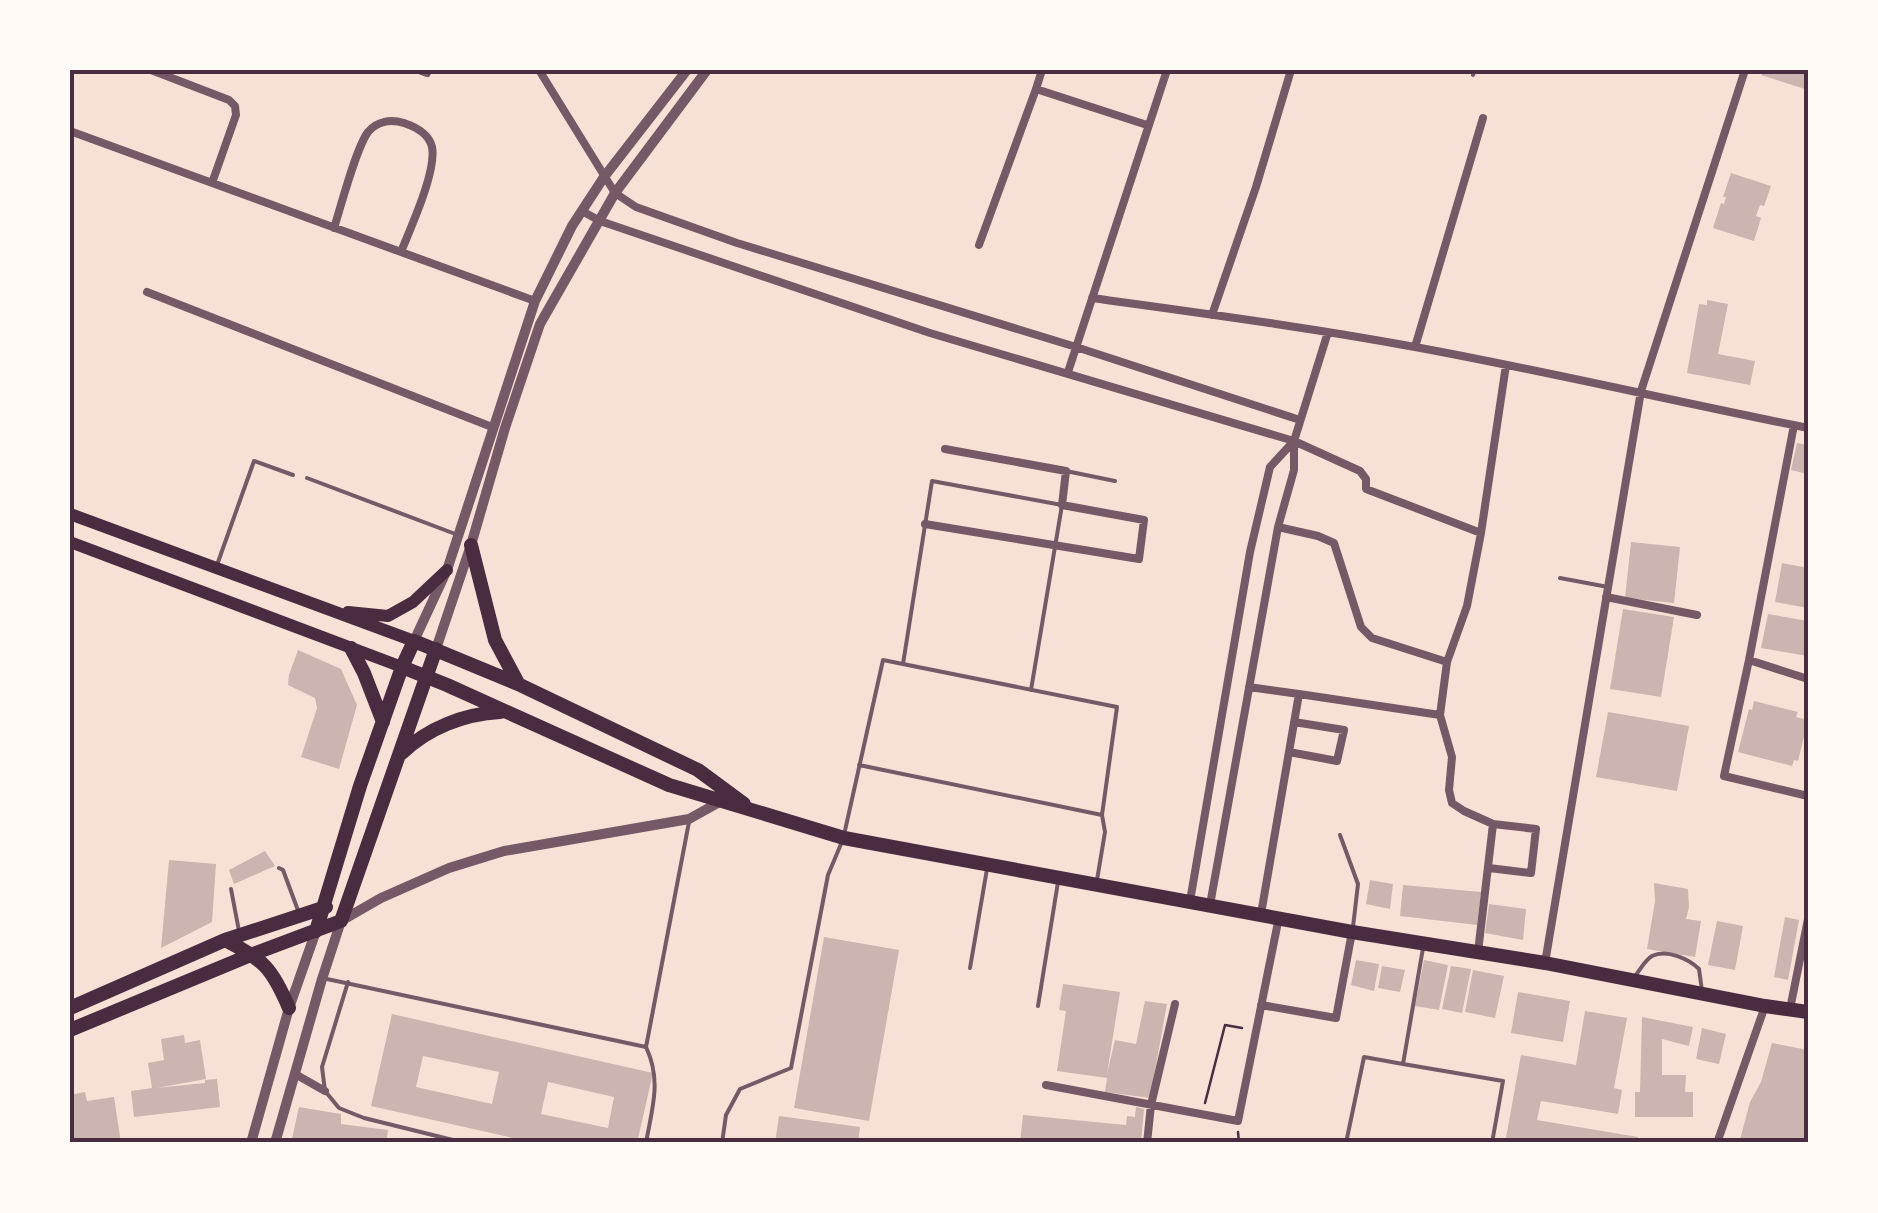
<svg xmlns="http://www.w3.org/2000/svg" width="1878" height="1213" viewBox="0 0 1878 1213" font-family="Mulish,sans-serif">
<rect width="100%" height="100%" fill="#f7e1d7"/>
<path fill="#ccb4b1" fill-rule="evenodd" d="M1763,70H1808V90L1761,75Z
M1731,173L1771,186L1764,206L1760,205L1756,216L1761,218L1754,241L1713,228L1721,203L1724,204L1726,197H1723Z
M1707,300L1728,304L1718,354L1755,361L1750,385L1687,373L1699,304L1707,305Z
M1797,443L1808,445V474L1791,470Z
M1631,542L1680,547L1674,603L1625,598Z
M1782,563L1808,568V608L1775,602Z
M1623,609L1674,617L1661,697L1610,689Z
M1768,614L1808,621V656L1761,648Z
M298,650L341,669L357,705L339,769L301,757L317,708L315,698L288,685L289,675Z
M1754,701L1798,712L1796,717L1808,720L1798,761L1794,760L1792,766L1738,752L1749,709L1752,710Z
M1608,712L1689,726L1677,791L1596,777Z
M265,851L275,866L234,884L229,870Z
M169,860L216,864L212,922L161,948Z
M1370,880L1393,884L1390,909L1366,904Z
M1654,883L1688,889L1689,907L1686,919L1701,921L1695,957L1647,949L1655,901Z
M1403,885L1481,892L1477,925L1400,916Z
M1489,904L1526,909L1523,940L1485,933Z
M1785,917L1799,920L1788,980L1774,977Z
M1717,921L1743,926L1735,970L1708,965Z
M824,937L899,950L869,1121L794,1108Z
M1356,960L1379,964L1374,991L1351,985Z
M1424,960L1448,965L1439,1010L1415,1006Z
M1382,966L1405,970L1400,992L1378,988Z
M1451,966L1471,969L1462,1013L1442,1009Z
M1473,970L1504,976L1495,1018L1465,1012Z
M1063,984L1120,992L1107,1074L1115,1040L1136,1044L1145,1001L1167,1004L1150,1098L1105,1092L1107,1078L1057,1071L1066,1011L1059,1010Z
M1518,992L1570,1001L1563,1042L1511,1033Z
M1585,1011L1627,1018L1614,1088L1622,1090L1618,1114L1541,1101L1537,1120L1638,1137L1637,1143H1505L1521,1055L1576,1065Z
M392,1014L653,1073L637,1143H535L371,1106ZM423,1056L499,1072L492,1104L416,1087ZM548,1082L614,1097L608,1128L541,1114Z
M1642,1017L1693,1027L1689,1046L1662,1039V1075H1686L1685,1092H1693V1117H1635V1092H1640Z
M1702,1028L1726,1034L1719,1064L1696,1059Z
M184,1035L185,1043L200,1040L206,1079L157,1088L205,1083V1080L217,1079L220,1107L134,1117L131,1091L152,1088L148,1063L164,1060L161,1039Z
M1772,1043L1808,1050V1143H1739L1750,1102L1761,1082Z
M85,1092L87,1101L114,1097L121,1143H70V1095Z
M299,1107L341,1114V1124L388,1130L386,1143H291Z
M1136,1107L1144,1109L1141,1143H1020L1023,1115L1126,1125L1127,1116L1135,1117Z
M779,1116L860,1127L858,1143H775Z"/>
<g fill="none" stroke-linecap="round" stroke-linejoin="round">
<path stroke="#4a2c40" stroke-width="2.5" d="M1205,1103L1225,1025L1242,1028
M1238,1132L1239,1143"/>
<path stroke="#755966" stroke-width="4" d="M1473,75L1475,70
M1066,471L1115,481
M307,478L458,535
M217,565L254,461L293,475
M1560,578L1608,587
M903,664L932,481L1062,505L1031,690
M844,835L883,660L1117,707L1102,815L859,765
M1340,835L1358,884L1353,927
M70,847V862
M279,868L283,870L299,913
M1097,880L1105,832L1102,815
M231,889L239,931
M970,968L987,869
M1635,976C1640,970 1645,960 1652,956C1667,949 1689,959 1699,969L1702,991
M327,979L646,1047L689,822
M348,982L322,1067L325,1091L339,1108L364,1118L465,1143
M1038,1006L1058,882
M1403,1064L1503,1081L1492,1143
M646,1143C652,1108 662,1081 646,1047
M722,1143L726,1115L740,1089L791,1068L828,875L841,844
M1346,1143L1364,1057L1403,1064L1423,948"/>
<path stroke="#755966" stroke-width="8" d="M151,70L229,100L235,106L236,115L212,183
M419,70L427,73L428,70
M539,70L615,193L636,207L737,243L1076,347L1300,420
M1036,89L1042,70
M70,131L535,301
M582,211L600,221L930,333L1294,441L1360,471L1366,479V489L1481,533
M334,228C341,206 356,148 368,132C377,121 391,119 404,123C416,127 429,134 432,147C437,171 410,229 401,252
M979,245L1036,89L1147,125
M147,292L492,427
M1092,298C1200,313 1307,327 1415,347C1546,371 1677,402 1808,428
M1212,315L1256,187L1291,70
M1415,347L1483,118
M1068,372L1167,70
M1794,425L1749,660L1724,776L1808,796
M925,524L1139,559L1144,520L1062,505L1066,471L945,449
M1278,527L1318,536L1334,543L1361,627L1372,638L1447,662
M1606,597L1697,615
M1749,660L1808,679
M1249,687L1299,694L1261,914
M1299,694L1440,715
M1289,752L1337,761L1344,730L1294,722
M1493,824L1464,811L1452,803L1449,790L1452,757L1440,715L1447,662L1467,606L1481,533L1506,365
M1190,901L1250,552L1270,467L1294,441
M1210,905L1278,527L1294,470V441L1328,332
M1478,952L1493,824L1536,829L1531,873L1489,868
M1545,963L1641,391L1745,70
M1261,1005L1336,1018L1352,932
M1790,1009L1808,919
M295,1074L325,1091
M1046,1085L1238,1121L1279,917
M1147,1143L1151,1105L1175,1004
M1717,1143L1765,1006"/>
<path stroke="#755966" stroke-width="10" d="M414,641L447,570L535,301L572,226L604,177L687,70
M436,649L471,545L505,428L540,324L615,193L707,70
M251,1143L289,1008L316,931
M275,1143L322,979L341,921L381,898L449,868L504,851L689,819L725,799"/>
<path stroke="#4a2c40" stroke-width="12" d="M70,514L414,641
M70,542L402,667
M348,612L388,616L413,602L447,570"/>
<path stroke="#4a2c40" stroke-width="14" d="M471,545L495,640L518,683
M351,648L364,673L383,722
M402,667L447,685L669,785L844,838L1352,932L1545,963L1765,1006L1808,1012
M402,753C428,728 464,714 500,712
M316,931L360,786L402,667L414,641L518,684L698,770L744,804
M225,940C264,960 272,968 289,1008
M70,1008L225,940L326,907
M70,1030L253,954L341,921L436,649"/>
</g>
<rect width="1878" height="1213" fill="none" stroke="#fffaf5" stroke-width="145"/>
<rect x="72" y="72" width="1734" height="1068" fill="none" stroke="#4a2c40" stroke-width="4"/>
</svg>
